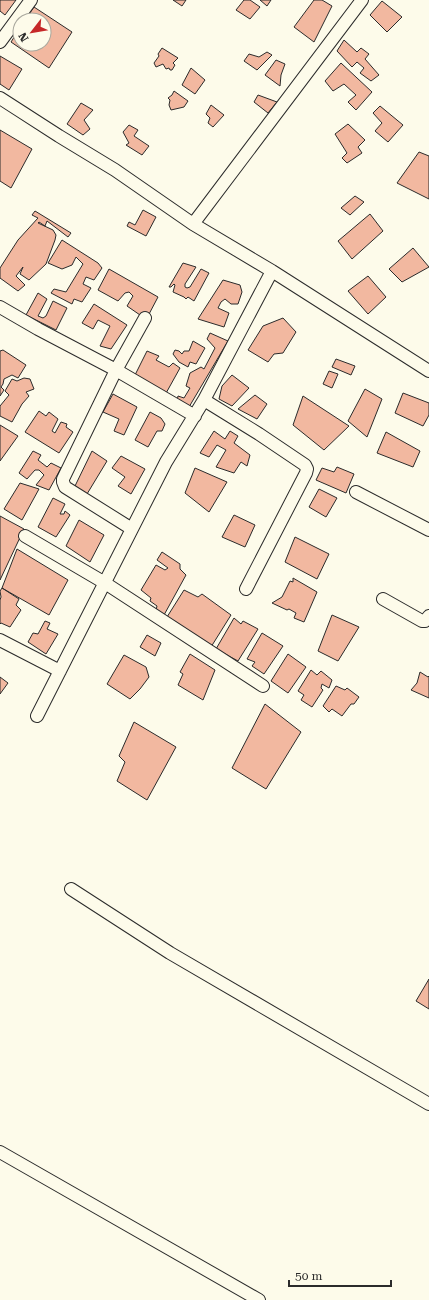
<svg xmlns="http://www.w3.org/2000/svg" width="429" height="1300" viewBox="0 0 429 1300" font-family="'Roboto Serif',serif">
<rect width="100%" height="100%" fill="#fdfbea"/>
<path fill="#f2b8a0" stroke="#2b2b2b" d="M0,0H16L5,15L0,11Z
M173,0H186L182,6Z
M244,0H250L260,7L250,19L236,10Z
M260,0H271L267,6Z
M314,0H322L332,6L314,42L294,27Z
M382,1L402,17L387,32L370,15Z
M34,7L72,32L49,68L11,42L20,28V44H44V20H25Z
M344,40L357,52L361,48L369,54L365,59L379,75L371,81L360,73L364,68L357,62L352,67L337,51Z
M162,48L178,58L173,63L175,65L172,70H170L169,68L166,69L163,64L156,67L154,63L159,56L158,54Z
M267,52L272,55L257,70L244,61L249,54L259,57Z
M0,56L22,69L9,90L0,84Z
M276,60L285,64L281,75L280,86L265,75Z
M341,63L372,92L356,110L348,102L356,95L344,84L333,91L325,81Z
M191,68L205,80L195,94L182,85Z
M174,91L188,101L184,107L171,110L169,105L170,100L168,98L172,95Z
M258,95L277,102L268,113L254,102Z
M81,103L93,110L84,120L90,129L83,135L67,124Z
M211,105L224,115L213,127L208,123L210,118L206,114Z
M380,106L403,125L388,142L375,131L382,123L373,113Z
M348,124L365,140L358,147L362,153L347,163L342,158L347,153L335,134Z
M129,125L138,130L134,136L149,146L142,155L126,145L129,143L123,132Z
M0,130L32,149L11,188L0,181Z
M419,152L429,156V199L397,183Z
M355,196L364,202L350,215L341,208Z
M143,210L156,217L146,236L127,226L129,222L135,225Z
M35,211L71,233L68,237L47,221L45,226L39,222L38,223L53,230L56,235L55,240L46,264L29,280L20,274L23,267L16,276L25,285L18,291L0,278V268L18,240L38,218L32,215Z
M370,214L383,231L352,259L338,241Z
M62,240L98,263L102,268L94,280L86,277L83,284L91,288L82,302L74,299L72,304L51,293L54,289L66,292L83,264L76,257L72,265L62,269L48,263Z
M413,248L429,267L402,282L389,269Z
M183,263L196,267L185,284V287L187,288L190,287L201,269L209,273L194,301L188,297L186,299L184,297L173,292L175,285L174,284L171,287H169Z
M109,269L158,297L148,316L140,315L127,306L133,296L129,292L125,293L118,301L98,290Z
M368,276L386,297L368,314L348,291Z
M223,280L240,285L242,292L238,304H231L225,299L221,302L218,308L229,313L224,327L198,319Z
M38,293L47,299L38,316L43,318L46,316L53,301L67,308L56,330L26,315Z
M94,304L127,325L111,349L100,346L110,326L98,320L93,329L82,323Z
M283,318L296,332L283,353L274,354L268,362L248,350L263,326Z
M210,333L228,341L189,407L177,401L178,396L184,398L190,388L186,386L190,373L201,367L204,369L215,348L207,339Z
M193,341L205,348L196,364L190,362L188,367L179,362L173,354L175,350L179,351L182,354L184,351H189Z
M3,350L26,365L18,378L12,375L4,379L3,384L1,387L4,390L0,396V351Z
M147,351L159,356L156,360L169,367L173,363L180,368L165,395L134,377Z
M336,359L355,366L351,375L332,367Z
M329,371L338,374L332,388L323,384Z
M232,375L249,388L232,406L219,399L222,386Z
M24,378L30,379L34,389L26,392L29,396L22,404L12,422L0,416V406L9,395L5,391L12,379L17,381Z
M365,389L382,399L367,437L348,421Z
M403,393L429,403V415L423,426L395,413Z
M113,394L137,407L124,435L114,431L119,419L103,412Z
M255,395L267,404L257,419L238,409Z
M303,396L349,426L324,450L293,425Z
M39,411L46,416L49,412L58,419L52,431L55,433L61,422L67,424L66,427L73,432L59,453L25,432Z
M150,412L161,418L165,424L162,431H157L148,447L135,440Z
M0,425L18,436L0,461Z
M214,431L225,439L230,431L238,436L234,443L250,455L247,466L241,462L234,473L216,467L226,450L217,445L209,457L200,453Z
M386,432L420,451L413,467L377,453Z
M33,451L41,455L38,460L47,467L51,463L61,468L49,490L36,485L44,475L39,470H35L27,479L19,473Z
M92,451L107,461L87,494L75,486Z
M121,456L145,469L131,494L118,486L125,477L112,468Z
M337,467L354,474L346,493L316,480L322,468L334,472Z
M195,468L227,482L209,512L185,493Z
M20,483L39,489L22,520L4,509Z
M319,489L337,498L326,517L309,507Z
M53,498L65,504L60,514H64L65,511L70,515L56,537L38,527Z
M234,515L255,525L245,547L222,537Z
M0,516L24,529L0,580Z
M79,520L104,535L90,562L66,546Z
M295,537L329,554L317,579L285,562Z
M17,549L68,580L49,615L2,588Z
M162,552L180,564V569L186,575L164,615L156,610L157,606L150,601L151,598L141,590L156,565L165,570L168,568L157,560Z
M293,578L317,592L304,622L294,618L296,613L289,609L287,610L272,603L282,597L290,581L293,582Z
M2,588L19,599L16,605L21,610L10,627L1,623L0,624V600L1,597L0,591Z
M184,590L198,597L202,594L231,615L211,647L167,617Z
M332,615L359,627L338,661L318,651Z
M234,618L241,624L243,621L258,629L238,661L216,649Z
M45,621L50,623L47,629L58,634L46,654L28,642L33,633L38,634Z
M262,633L283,646L264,674L252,666L255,662L247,659Z
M147,635L161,643L155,656L140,647Z
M190,654L215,670L203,700L178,685L183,674L180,672Z
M288,654L306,667L288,693L271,681Z
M124,655L146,667L149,677L140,689L130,699L107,684Z
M311,670L317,675L321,671L332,680L329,688L322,684L321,688L323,690L312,707L301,700L304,695L298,691Z
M420,672L428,677L429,676V698L411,690L417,683Z
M0,677L8,683L0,694Z
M336,686L345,690L347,688L359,697L354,704H351L342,716L332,709L329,712L323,706Z
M265,704L301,732L266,789L232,768Z
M134,722L176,747L147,800L117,781L125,762L119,756Z
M429,979V1009L416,1001Z"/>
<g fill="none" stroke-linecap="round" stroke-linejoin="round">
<g stroke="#2b2b2b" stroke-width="14">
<path id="minor" d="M0,42L31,0
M0,98L59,136L115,170L193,224L272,271L429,371
M193,224L362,0
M0,307L38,329L116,370L195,416
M204,400L259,434L305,465L307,469L306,473L246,589
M356,492L429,530
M132,529L65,487L63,482V479L116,370L145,318
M25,536L105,583L263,686
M383,599L422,621H425L429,616
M0,640L60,671
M37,716L166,462L204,400L272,271
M71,889L170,953L429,1104
M0,1152L259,1300"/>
</g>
<use href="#minor" stroke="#fdfbea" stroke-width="12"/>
</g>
<g transform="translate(32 32) rotate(239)"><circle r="19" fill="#fdfbea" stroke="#a9a89e"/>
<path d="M0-3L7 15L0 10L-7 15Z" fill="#c62828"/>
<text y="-6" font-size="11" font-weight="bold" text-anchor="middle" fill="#2b2b2b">N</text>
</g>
<path d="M289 1280v6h102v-6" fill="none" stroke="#2b2b2b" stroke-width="2"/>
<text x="295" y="1280" font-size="12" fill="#2b2b2b" stroke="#fdfbea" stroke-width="3" paint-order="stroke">50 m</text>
</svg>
